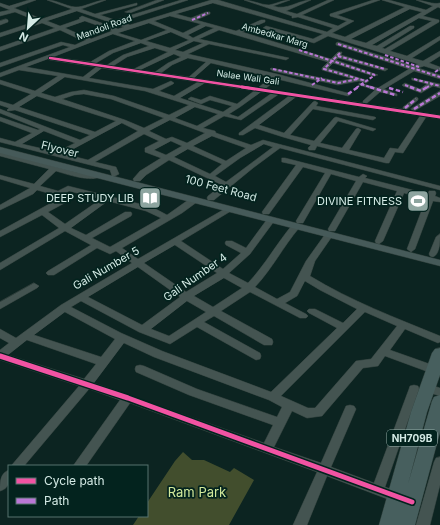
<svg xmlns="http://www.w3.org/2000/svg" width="440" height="525" viewBox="0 0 440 525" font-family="Inter,sans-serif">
<rect width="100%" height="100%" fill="#0c2421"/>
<path fill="#424e2d" d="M183,452L192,460H204L230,472L234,468L254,480L229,525H133L139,516H147V503L175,461Z"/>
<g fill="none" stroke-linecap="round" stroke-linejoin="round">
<g stroke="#2e3e3a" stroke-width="1">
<path id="minor" d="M29,0H36L14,8L42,19L72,9L47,0C57,0 65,6 75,7C83,8 96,0 106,0L81,9L95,14L137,3V5L100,15L115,20L181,0H188L120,22L130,25L211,0H218L327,32L333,28L298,17L292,18V16L244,0C252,0 261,5 269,5C276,4 282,0 290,0L273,6C287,11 298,0 311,0L286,11L297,14L328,0H334L302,15L338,26L347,21L330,16V14L373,0H380L337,15L354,21L332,33L345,37L405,7L382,0H389L426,10L433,6L416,0C423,0 433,5 440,3V8L438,7L423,16L439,20V22L390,51L407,56L440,36V40L412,58L423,61L440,51V56L429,63L440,67V71L424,66L418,68L440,75V79L414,71L384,89L397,94V96L380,92L366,104L403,109V107L416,97L418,98V100L406,110L440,115V119L426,117L403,153L395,152L389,163H386L317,146L315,150H309L308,148L311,145L283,137L255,128L243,135H239V133L289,96L279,94L241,120L224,116L203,128L215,131L216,133L251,145L263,140L440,186V190L280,148L253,168L214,200H208L207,198L208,196L222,185L169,160L146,175L140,181H134L133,179L140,171L161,158L145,152V148L159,141L144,134L95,162L116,167L119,174L115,176H112L110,170L0,142V138L15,142L32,133L0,121V117L38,130L40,129L0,113V109L80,140L90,135L15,110L8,111L7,110L9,108L0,105V101L13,105L31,94L0,84V80L35,91L58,76L19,70L0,77V73L70,47L63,45L0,67V63L61,42L75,45L86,40L77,38L60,30L0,51V47L55,28L42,23L0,37V33L37,21L15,12L0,16V12L10,10L0,6V3L9,6ZM213,3L323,34L313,39L266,26L263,28L264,29L314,43L328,36L418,64L413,66L338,42L336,43V45L409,69L378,88L359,83V85L375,90L363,101V103L265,89L277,79L348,96L351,94L277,74L188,54L209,44L286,60L289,58L199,39L219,30L328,62L322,68V70L353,79L337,81L271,68L270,69L273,71L338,85L359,81L366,83L369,81L328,68L333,63L373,76L378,75L336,60L338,58L385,71L388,69L341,55L342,52H338L331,59L242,32L265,22V20H261L236,31L196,20L210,14V12H206L191,18L176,14ZM410,9L422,12L366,43L351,39ZM77,11L124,27L118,29L82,16L79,18L80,19L60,26L47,21ZM170,16L201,24L183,33L154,21ZM419,18L432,21L385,49L382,48L414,28V26H410L377,46L372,45ZM85,21L102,27L81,35L65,28ZM149,23L167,30L141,40L118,33ZM206,26L214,28L193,38L188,35ZM107,29L112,31L91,39L86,36ZM171,32L189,40L170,48L146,41ZM113,34L135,41L109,51L92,61L91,62L53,57ZM194,41L203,43L183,52L175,50ZM141,43L149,46L123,55L107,65L96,63L113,53ZM155,48L168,52L134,69L113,66L127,57ZM174,54L181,57L168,63L155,72L140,70ZM188,58L206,62L189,77L161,73L172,65ZM48,59L50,60L96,67L83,77L26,67ZM211,63L271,77L258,88L194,78ZM102,68L198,82L174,96L159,91L173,84L174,83L171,81L153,89L89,78ZM65,77L145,91L189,105L169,115L114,96L84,90L71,92L55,97L41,93ZM205,83L254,91L237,104L210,96L201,100L191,97L188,99L201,104L210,100L232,106L223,112L180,98ZM261,92L272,93L238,117L229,114L240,107ZM84,94L111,99L164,118L144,128L125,120L62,99L74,95ZM37,96L116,121L95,132L19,107ZM296,97L420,116L398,149L390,148L384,158L349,150L361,130L358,128L356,129L342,148L320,143L338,121L373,131L376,129L336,117L334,118L314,141L290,135L313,109L373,120L376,118L375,117L316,106L318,103L315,101L313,102L284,133L259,125ZM195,107L218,114L197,126L175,118ZM170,120L205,133L187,143L172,137L166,139L149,131ZM122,123L138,131L88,160L64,154ZM44,131L75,143L57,152L22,144ZM212,136L246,148L226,161L193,146ZM171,141L182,146L166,155L154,150ZM264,144L273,147L226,182L215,176L240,158ZM188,149L222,164L210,174L174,157Z
M157,0H164L130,13L125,12Z
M6,19L8,20V22L0,25V21Z
M412,78L440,84V88L433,86L421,93L403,86L402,85L405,83L420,89L427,84L412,80Z
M440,91V96L416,110L414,111L411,109Z
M0,152L79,173L97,174L101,176C92,183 66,174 56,171L40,186L58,191L68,186L152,207L167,215L191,198H197L198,200L197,202L182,213L122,248L138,259L228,207L232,209L231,211L181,241L223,269L241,253L226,245L225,243L226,241H232L246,248L268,218H274L275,220L250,254L229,273L248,283C265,265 277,243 293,224H299L300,226L299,228C283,247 272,269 255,287L277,299L290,292L306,261L326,233H332L333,235L315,261L310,276C351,301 396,318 440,336V342L438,343L405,329L390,350L438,367L439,370L438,373L434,374L385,356L378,366L363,368L322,416L307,418L292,411L274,447L321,463L346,406L350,405L354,406L356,409L331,467L374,483L409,389L410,386L414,385L418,386L419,389L385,487L402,493L404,497L402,501L398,503L327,476L307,525H293L317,472L130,403L86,466H73L120,400L89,389L24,466H11L79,386L0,360V350L9,343L0,338V329L16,338L61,305L132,263L116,251L110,254L97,248L54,275H48L46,273L48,271L91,245L65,231L0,270V263L59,228L42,215L0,237V231L62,197L37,190L33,194L0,210V205L30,188L0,179V175L34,184L49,169L0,156ZM69,191L101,199L65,224L48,212L72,199L73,197L66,194ZM108,201L146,211L161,218L110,247L92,238L131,216L132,214L131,212H125L86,235L71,228ZM175,245L217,273L186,292L144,263ZM138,267L180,297L142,325L88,297ZM224,278L242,288L213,307L194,296ZM305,281L320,290L357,309L343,323L315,309H309L307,311L309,313L337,328L271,392L162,351L121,333L71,307L81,301L139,332L170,344L197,327L256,360L260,359L261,356L260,353L204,322L214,316L264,345H272L273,342L272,339L221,311L250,292L300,318H306L308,316L306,314L285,303L297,296ZM187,301L206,312L169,336L151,329ZM65,312L115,339L101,357L34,335ZM365,312L397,326L371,359L356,361L315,408H308L281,396ZM27,340L96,364L84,379L8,355ZM124,343L154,357L269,400L282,407L277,417L197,389L144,366L140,365L136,366L135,369L136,372L189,395L273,425L264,443L94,383Z
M282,158H285L359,177L363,174L367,176L365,178L428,194L429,191H435L436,193L435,196L440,198V202L433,201L415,249L411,252L407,249L426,199L404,193L383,241L379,244L376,243L375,241L397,191L363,182L335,231H329L328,229L356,181L331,174L303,223H297L296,221L325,173L303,167L269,214H263L262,212L296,165L282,162Z
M440,234C440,242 440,254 433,257L430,256L429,254L436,237Z
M34,283L39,286L37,288L0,309V302Z
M428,384L440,388V396L424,391L423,388L424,385Z
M440,457V485L430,525H416L434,462L436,458Z
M9,470C9,479 11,488 0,491C0,482 0,473 9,470Z"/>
</g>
<g stroke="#2e3e3a" stroke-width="1">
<path id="major" d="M0,147L440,260V266L0,153Z"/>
</g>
<g stroke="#2e3e3a" stroke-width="1">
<path id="highway" d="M440,348V375L427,412L408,484L432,401L434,397L440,395V432L415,525H379L411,412L432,353L435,349Z"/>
</g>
<use href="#minor" fill="#445451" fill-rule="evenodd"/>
<use href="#major" fill="#465a59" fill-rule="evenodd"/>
<use href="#highway" fill="#475f5e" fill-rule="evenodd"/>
<path stroke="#ba77d6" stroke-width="2" stroke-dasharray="3.5 2" stroke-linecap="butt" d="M192,20L208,13
M338,44L440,77
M299,50L375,75
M340,53L324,69L366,81
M385,55L419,67
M338,56L385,69
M273,69L338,83L358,79
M435,72L440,69
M414,79L440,86
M361,84L373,88
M312,85L322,78
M405,85L413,88
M356,88L375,75
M426,88L432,84"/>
<path stroke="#ba77d6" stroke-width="2.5" stroke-dasharray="4.5 2.5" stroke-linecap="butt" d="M370,87L395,95
M410,87L421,91L427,87
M389,88L403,92
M348,94L358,87
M405,108L416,99
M414,109L440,93"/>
<g stroke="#03231e" stroke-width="4">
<path id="cycleway-far2" d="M50,58L249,88"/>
</g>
<g stroke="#03231e" stroke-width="5">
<path id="cycleway-far1" d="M242,87L440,117"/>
</g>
<g stroke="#03231e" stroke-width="8">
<path id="cycleway" d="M0,356L128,398L412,502"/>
</g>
<use href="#cycleway-far2" stroke="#f153a3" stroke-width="2.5"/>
<use href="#cycleway-far1" stroke="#f153a3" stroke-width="3"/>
<use href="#cycleway" stroke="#f153a3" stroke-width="5"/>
</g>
<defs>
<g id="library-square" transform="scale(1.15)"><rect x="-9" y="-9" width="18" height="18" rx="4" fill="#8ea5a0" stroke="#03231e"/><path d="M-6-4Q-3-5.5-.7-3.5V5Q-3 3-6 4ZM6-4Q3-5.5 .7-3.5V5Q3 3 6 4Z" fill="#fff"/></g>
<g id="stadium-square" transform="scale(1.15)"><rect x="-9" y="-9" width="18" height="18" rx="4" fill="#8ea5a0" stroke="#03231e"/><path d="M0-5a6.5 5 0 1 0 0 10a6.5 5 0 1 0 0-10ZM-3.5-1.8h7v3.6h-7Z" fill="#fff"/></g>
</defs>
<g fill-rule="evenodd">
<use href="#library-square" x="150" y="198"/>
<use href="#stadium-square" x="418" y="201"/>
</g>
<g text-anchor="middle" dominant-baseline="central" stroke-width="3.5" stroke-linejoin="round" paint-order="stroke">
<g font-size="9" fill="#d4eae5" stroke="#03231e">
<text transform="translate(104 27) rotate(-20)">Mandoli Road</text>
<text transform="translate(275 35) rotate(16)">Ambedkar Marg</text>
<text transform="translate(248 77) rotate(8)">Nalae Wali Gali</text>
</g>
<rect fill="#03231e" stroke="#95aea9" stroke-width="1" x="387" y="430" width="50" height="16" rx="3"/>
<g font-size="10" font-weight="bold" fill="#d4eae5">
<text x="412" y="438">NH709B</text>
</g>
<g font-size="11" fill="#d4eae5" stroke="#03231e">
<text transform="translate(60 149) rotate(14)">Flyover</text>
<text transform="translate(221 188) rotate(15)">100 Feet Road</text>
<text transform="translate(106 268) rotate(-30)">Gali Number 5</text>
<text transform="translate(195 277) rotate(-35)">Gali Number 4</text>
</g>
<g font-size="11" fill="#d4eae5" stroke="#03231e" text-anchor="end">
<text x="134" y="198">DEEP STUDY LIB</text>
<text x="402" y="201">DIVINE FITNESS</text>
</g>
<g font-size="13" fill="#d2e89a" stroke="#03231e">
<text x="197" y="492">Ram Park</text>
</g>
</g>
<rect x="8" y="465" width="140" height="52" fill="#03231e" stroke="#57736e"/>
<rect x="16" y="478" width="20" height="6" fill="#f153a3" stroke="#57736e"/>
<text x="44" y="485" font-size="12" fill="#d4eae5">Cycle path</text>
<rect x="16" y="498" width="20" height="6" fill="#ba77d6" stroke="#57736e"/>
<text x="44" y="505" font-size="12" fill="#d4eae5">Path</text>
<g transform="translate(28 28) rotate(206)" stroke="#03231e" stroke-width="3" paint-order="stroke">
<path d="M0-3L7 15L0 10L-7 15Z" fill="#d4eae5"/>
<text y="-6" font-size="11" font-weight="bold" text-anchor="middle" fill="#d4eae5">N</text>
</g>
</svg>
